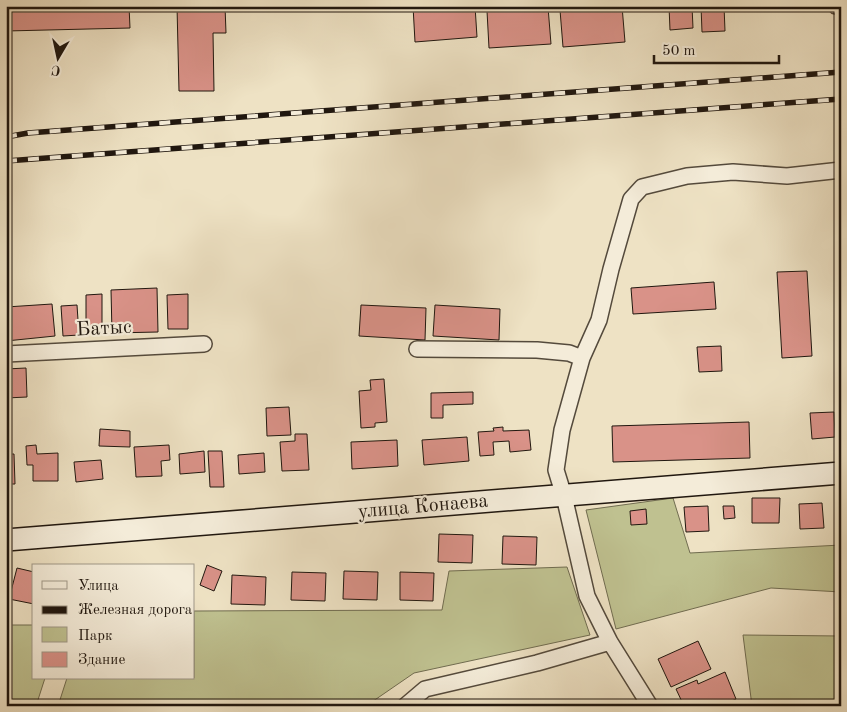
<svg xmlns="http://www.w3.org/2000/svg" width="847" height="712" viewBox="0 0 847 712" font-family="'Old Standard TT',serif">
<rect width="100%" height="100%" fill="#eee2c4"/>
<filter id="stains"><feTurbulence type="fractalNoise" baseFrequency=".004" numOctaves="4"/><feColorMatrix values="0 0 0 0 .2 0 0 0 0 .09 0 0 0 0 .02 0 0 0 .5 -.17"/></filter>
<radialGradient id="worn" r=".72"><stop offset=".6" stop-color="#630" stop-opacity="0"/><stop offset="1" stop-color="#630" stop-opacity=".3"/></radialGradient>
<path fill="#bfc190" stroke="#706c50" d="M673,498L690,553L841,545V592L771,588L616,629L586,510Z
M567,567L590,635L414,673L366,706H58L67,678H194V611L442,610L449,571Z
M6,625H34V678H45L36,706H6Z
M743,635L841,636V706H752Z"/>
<path fill="#d99288" stroke="#20170f" d="M6,6H129L130,28L6,31Z
M129,6H146V10H130Z
M177,6H225L226,33H213L214,91H179Z
M413,6H475L477,37L415,42Z
M608,6H622L625,42L563,47L560,10Z
M669,6H692L693,28L670,30Z
M701,6H724L725,31L702,32Z
M548,7L551,44L489,48L487,11Z
M807,271L812,356L782,358L777,272Z
M714,282L716,309L633,314L631,288Z
M157,288L158,332L112,333L111,290Z
M102,294V332H86V295Z
M188,294V329H168L167,295Z
M52,304L55,336L6,341V307Z
M77,305L79,335L63,336L61,306Z
M361,305L426,308L425,340L359,336Z
M435,305L500,309L499,340L433,336Z
M721,346L722,371L699,372L697,347Z
M26,368L27,397L6,398V369Z
M384,379L387,422L375,423V427L361,428L359,391L371,390L370,380Z
M473,392V404L443,405V418H431V393Z
M289,407L291,435L267,436L266,408Z
M834,412L835,437L812,439L810,413Z
M749,422L750,458L613,462L612,426Z
M503,427V431L529,430L531,450L510,452L509,441L493,442L494,455L480,456L478,432L494,431L493,428Z
M100,429L130,431V447L99,446Z
M295,434H307L309,470L282,471L280,442L295,441Z
M467,437L469,461L424,465L422,440Z
M397,440L398,466L352,469L351,442Z
M36,445L37,454L58,453V481H33V465H27L26,446Z
M169,445L170,460L161,461L162,476L136,477L134,447Z
M204,451L205,472L180,474L179,454Z
M208,451H222L224,487H210Z
M264,453L265,472L239,474L238,455Z
M6,454H14L15,484H6Z
M101,460L103,479L76,482L74,462Z
M752,498H780L779,523H752Z
M822,503L824,528L800,529L799,504Z
M708,506L709,531L686,532L684,507Z
M723,506H734L735,518L724,519Z
M646,509L647,524L631,525L630,511Z
M439,534L473,535L472,563L438,562Z
M503,536L537,537L536,565L502,564Z
M207,565L222,571L214,591L200,585Z
M17,568L34,572V604L9,599Z
M344,571L378,572L377,600L343,599Z
M292,572L326,573L325,601L291,600Z
M400,572L434,573L433,601L400,600Z
M232,575L266,577L265,605L231,604Z
M698,641L711,669L671,687L658,659Z
M725,672L736,699L721,706H684L676,689L697,680L698,684Z
M486,701L511,702V706H486Z"/>
<g fill="none" stroke-linecap="round" stroke-linejoin="round">
<g stroke="#544a3c" stroke-width="18">
<path id="minor" d="M836,6L841,7
M417,349L537,350L569,353L582,358
M6,354L204,344
M405,706L425,689L537,663L610,642
M650,706L610,642L587,596L564,496L556,470L562,430L582,358L599,320L611,269L631,199L642,187L687,176L733,172L787,176L841,170"/>
</g>
<g stroke="#20170f" stroke-width="24">
<path id="secondary" d="M6,540L841,473"/>
</g>
<use href="#minor" stroke="#f4ecd9" stroke-width="15"/>
<use href="#secondary" stroke="#f4ecd9" stroke-width="21"/>
<g stroke="#20170f" stroke-width="5.5">
<path id="rail" d="M6,137L28,133L841,72
M6,161L841,99"/>
</g>
<use href="#rail" stroke="#f4ecd9" stroke-width="4" stroke-dasharray="11" stroke-linecap="butt"/>
</g>
<g text-anchor="middle" dominant-baseline="central" stroke-width="4.5" stroke-linejoin="round" paint-order="stroke">
<g font-size="20" fill="#20170f" stroke="#f4ecd9">
<text transform="translate(104 329) rotate(-3)">Батыс</text>
<text transform="translate(423 507) rotate(-5)">улица Конаева</text>
</g>
</g>
<rect width="847" height="712" fill="none" stroke="#eee2c4" stroke-width="25"/>
<rect x="8" y="8" width="832" height="697" fill="none" stroke="#20170f" stroke-width="2.5"/>
<rect x="12" y="12" width="822" height="687" fill="none" stroke="#20170f"/>
<rect x="32" y="564" width="162" height="115" fill="#f4ecd9" stroke="#9f9788"/>
<rect x="42" y="581" width="25" height="8" fill="#f4ecd9" stroke="#9f9788"/>
<text x="78" y="590" font-size="15" fill="#20170f">Улица</text>
<rect x="42" y="606" width="25" height="8" fill="#20170f" stroke="#9f9788"/>
<text x="78" y="614" font-size="15" fill="#20170f">Железная дорога</text>
<rect x="42" y="627" width="25" height="15" fill="#bfc190" stroke="#9f9788"/>
<text x="78" y="640" font-size="15" fill="#20170f">Парк</text>
<rect x="42" y="652" width="25" height="15" fill="#d99288" stroke="#9f9788"/>
<text x="78" y="664" font-size="15" fill="#20170f">Здание</text>
<g transform="translate(58 58) rotate(189)" stroke="#f4ecd9" stroke-width="4" paint-order="stroke">
<path d="M0-4L9 19L0 12L-9 19Z" fill="#20170f"/>
<text y="-8" font-size="14" font-weight="bold" text-anchor="middle" fill="#20170f">С</text>
</g>
<path d="M654 55v8h125v-8" fill="none" stroke="#20170f" stroke-width="2.5"/>
<text x="662" y="55" font-size="15" fill="#20170f" stroke="#f4ecd9" stroke-width="4" paint-order="stroke">50 m</text>
<rect width="100%" height="100%" filter="url(#stains)"/>
<rect width="100%" height="100%" fill="url(#worn)"/>
</svg>
